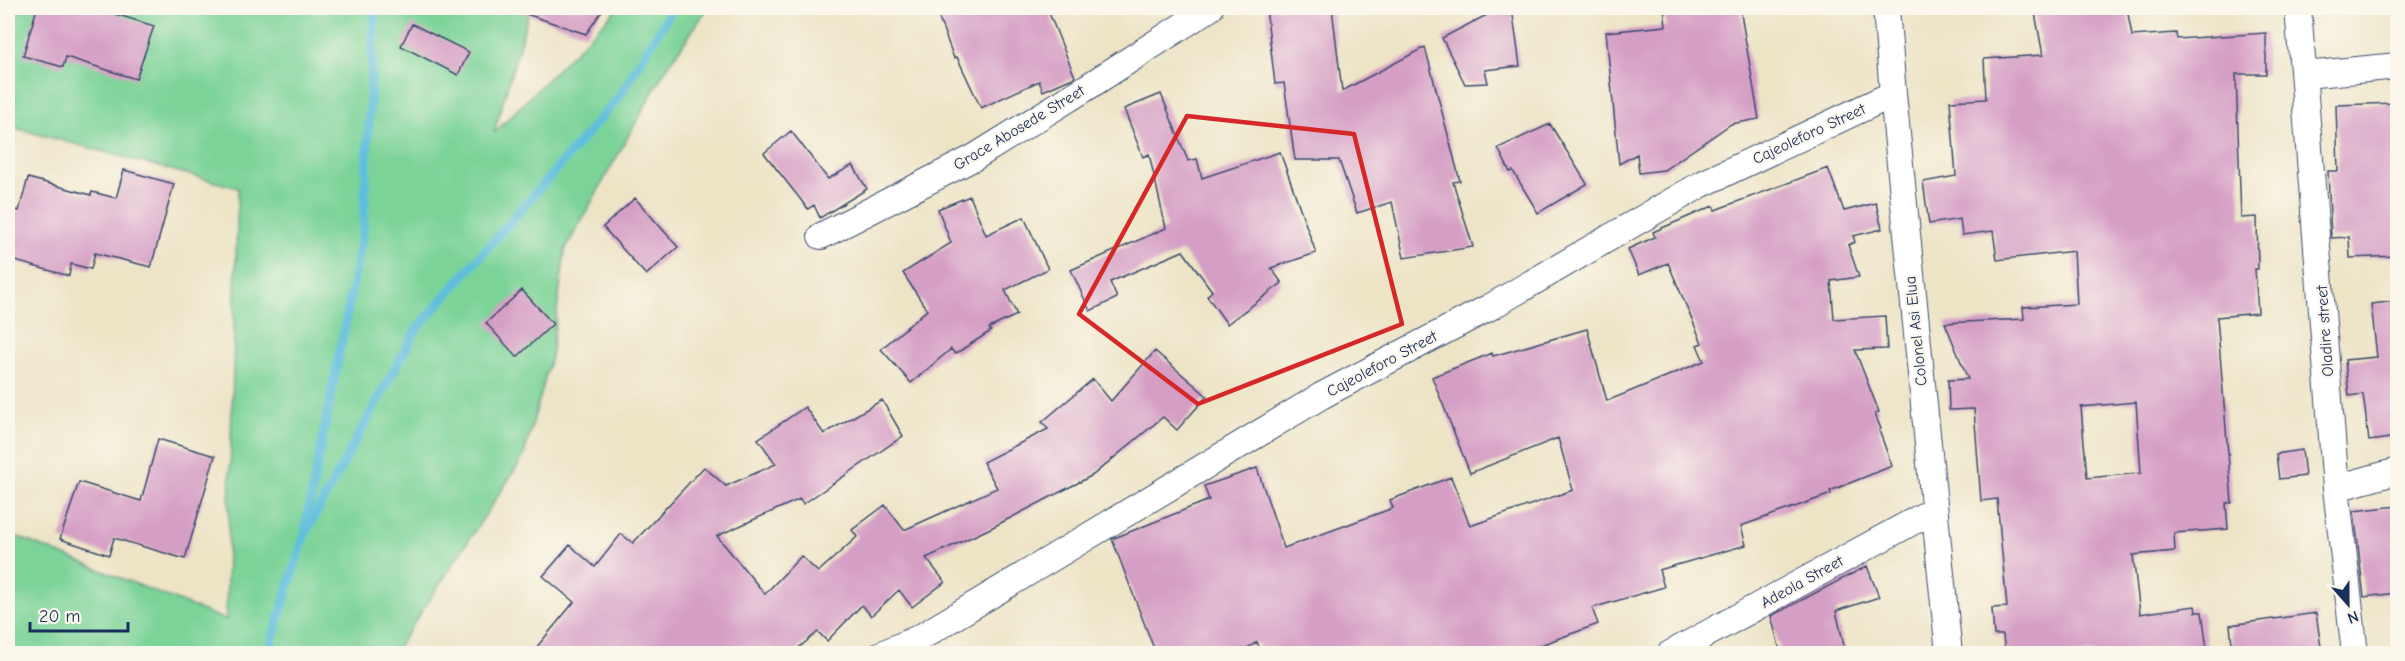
<svg xmlns="http://www.w3.org/2000/svg" width="2405" height="661" viewBox="0 0 2405 661" font-family="'Comic Neue',sans-serif">
<rect width="100%" height="100%" fill="#fbf7ec"/>
<filter id="ink" filterUnits="userSpaceOnUse"><feTurbulence type="fractalNoise" baseFrequency=".0167" numOctaves="2"/><feDisplacementMap in="SourceGraphic" scale="12" xChannelSelector="R" yChannelSelector="G"/><feConvolveMatrix kernelMatrix="1 2 1 2 8 2 1 2 1" color-interpolation-filters="sRGB"/></filter>
<filter id="wash" filterUnits="userSpaceOnUse"><feTurbulence type="fractalNoise" baseFrequency=".008" numOctaves="4" result="noise"/><feDisplacementMap in="SourceGraphic" scale="24" xChannelSelector="R" yChannelSelector="G"/><feGaussianBlur stdDeviation="1.35" result="paint"/><feColorMatrix in="noise" values="0 0 0 0 0 0 0 0 0 0 0 0 0 0 0 0 0 1.4 0 .05"/><feComposite in="paint" operator="in"/></filter>
<g filter="url(#wash)">
<rect width="100%" height="100%" fill="#ede4c6"/>
<path fill="#7bd398" stroke="#4b817b" stroke-width="1.5" d="M8,8H530L494,133L618,8H708L664,72L565,250L551,357L523,458L394,653H16L8,648V533L226,620L238,188L8,126Z"/>
<g fill="none" stroke-linecap="round" stroke-linejoin="round">
<path stroke="#5fbede" stroke-width="9" d="M305,527L363,233L375,8
M268,654L304,536L416,330L618,98L673,8"/>
</g>
<g id="blocks">
<path fill="#d59ec5" fill-rule="evenodd" d="M37,8H96L154,26L136,79L66,57L63,67L23,56Z
M521,8H604L586,34L520,12Z
M935,8H1047L1075,77L1043,91L1039,81L981,108L957,57L954,58Z
M1266,8H1332L1342,91L1425,47L1460,181L1453,182L1473,247L1404,258L1392,202L1357,213L1339,160H1295L1284,83L1275,84Z
M1500,8H1512L1520,66L1485,70L1488,83L1465,84L1442,38Z
M1664,8H1740L1759,119L1731,124L1664,170L1639,173L1637,154L1619,164L1606,32L1666,26Z
M2034,8H2127L2132,36L2176,33L2177,39L2266,33V74H2236L2241,218L2257,217L2258,269H2255L2258,313L2217,317L2232,503H2226L2228,529L2174,533L2175,551L2133,555L2140,614L2195,606L2196,612H2202L2207,649L2170,654H2005L2003,635H1994L1992,608L2007,607L1997,499L1981,501L1974,409L1949,410L1948,380L1968,379L1945,323L2024,319L2023,307L2077,304L2074,251L1997,260L1993,231L1962,235L1960,219L1929,224L1923,182L1956,176L1950,101L1986,99L1984,59L2043,55ZM2136,402L2141,473L2087,478L2081,407Z
M412,24L469,52L458,75L401,46Z
M1161,94L1188,161L1197,159L1202,178L1280,152L1316,253L1271,268L1282,283L1227,324L1207,296L1212,291L1183,251L1110,282L1117,298L1090,311L1071,270L1166,228L1149,154L1143,157L1124,109Z
M2397,103V256L2350,258L2349,237L2331,238L2328,171H2338L2336,105Z
M1550,124L1587,184L1538,213L1513,171L1510,172L1498,148Z
M791,131L828,179L853,165L867,189L820,218L814,205L808,209L764,153Z
M1828,168L1844,211L1876,203L1882,229L1853,236L1855,242L1848,245L1859,277L1831,281L1834,319L1885,316L1887,349L1855,350L1879,412L1875,414L1881,429L1879,430L1892,466L1830,491L1831,494L1741,526L1746,545L1659,570L1664,587L1592,608L1598,624L1516,654H1262L1257,642L1238,654H1156L1112,539L1209,500L1204,486L1257,468L1284,548L1393,508L1390,500L1451,477L1470,526L1573,490L1558,438L1470,473L1432,377L1492,353L1493,356L1587,329L1607,401L1704,361L1697,345L1702,343L1668,263L1639,275L1628,249L1655,237L1653,232L1713,206L1715,210Z
M124,170L174,184L151,267L95,253L91,269L71,264L69,276L8,259V208L19,211L28,178L91,195L92,192L116,198Z
M970,196L986,235L1024,217L1048,269L1005,290L1017,315L989,328L991,331L955,354L951,349L911,383L881,349L927,310L903,273L951,243L938,209Z
M635,198L678,247L646,275L603,227Z
M522,290L553,324L517,357L486,323Z
M2397,301V437L2369,441L2363,394L2349,396L2345,360L2377,357L2371,304Z
M1155,351L1207,396L1177,430L1163,417L1093,475L991,528L926,558L945,582L912,607L899,590L871,616L862,605L827,641L818,632L791,654H531L574,602L543,576L570,545L595,567L621,534L633,543L704,467L726,486L776,464L758,439L805,407L824,434L882,400L903,436L803,504L800,499L717,536L765,594L801,556L818,572L857,537L852,530L885,505L904,530L997,488L983,462L1048,429L1042,422L1093,379L1111,401Z
M158,439L215,456L185,559L114,538L109,555L60,539L79,482L141,501Z
M2302,450L2305,476L2279,479L2276,454Z
M2397,506V593L2364,597L2354,511Z
M1867,566L1879,597L1836,611L1846,654H1781L1771,616Z
M2316,613L2322,654H2233L2230,625Z"/>
</g>
</g>
<g filter="url(#ink)">
<use href="#blocks" fill-opacity="0" stroke="#3a4a6e" stroke-width="1.5"/>
<g fill="none" stroke-linecap="round" stroke-linejoin="round">
<g stroke="#3a4a6e" stroke-width="28">
<path id="minor" d="M1886,8L1893,94L1949,654
M2298,8L2336,488L2355,654
M2305,75L2398,66
M821,236L975,157L1089,86L1210,8
M2336,488L2398,471
M882,654L921,637L1321,396L1492,306L1700,185L1893,94
M1670,654L1934,510"/>
</g>
<use href="#minor" stroke="#fff" stroke-width="26"/>
</g>
</g>
<path fill="none" stroke="#d62828" stroke-width="4.5" stroke-linejoin="round" d="M1187,116L1354,134L1402,324L1198,404L1079,314Z"/>
<g text-anchor="middle" dominant-baseline="central" stroke-width="4.5" stroke-linejoin="round" paint-order="stroke">
<g font-size="16" fill="#1b2f5e" stroke="#fbf7ec">
<text transform="translate(1019 128) rotate(-31)">Grace Abosede Street</text>
<text transform="translate(1809 134) rotate(-25)">Cajeoleforo Street</text>
<text transform="translate(1916 331) rotate(-96)">Colonel Asi Elua</text>
<text transform="translate(2325 331) rotate(-94)">Oladire street</text>
<text transform="translate(1382 364) rotate(-28)">Cajeoleforo Street</text>
<text transform="translate(1802 582) rotate(-29)">Adeola Street</text>
</g>
</g>
<rect width="2405" height="661" fill="none" stroke="#fbf7ec" stroke-width="30"/>
<g transform="translate(2348 604) rotate(159)" stroke="#fbf7ec" stroke-width="4.5" paint-order="stroke">
<path d="M0-4.5L10 22L0 15L-10 22Z" fill="#1b2f5e"/>
<text y="-9" font-size="16" font-weight="bold" text-anchor="middle" fill="#1b2f5e">N</text>
</g>
<path d="M30 622v9h98v-9" fill="none" stroke="#1b2f5e" stroke-width="3"/>
<text x="39" y="622" font-size="18" fill="#1b2f5e" stroke="#fbf7ec" stroke-width="4.5" paint-order="stroke">20 m</text>
</svg>
